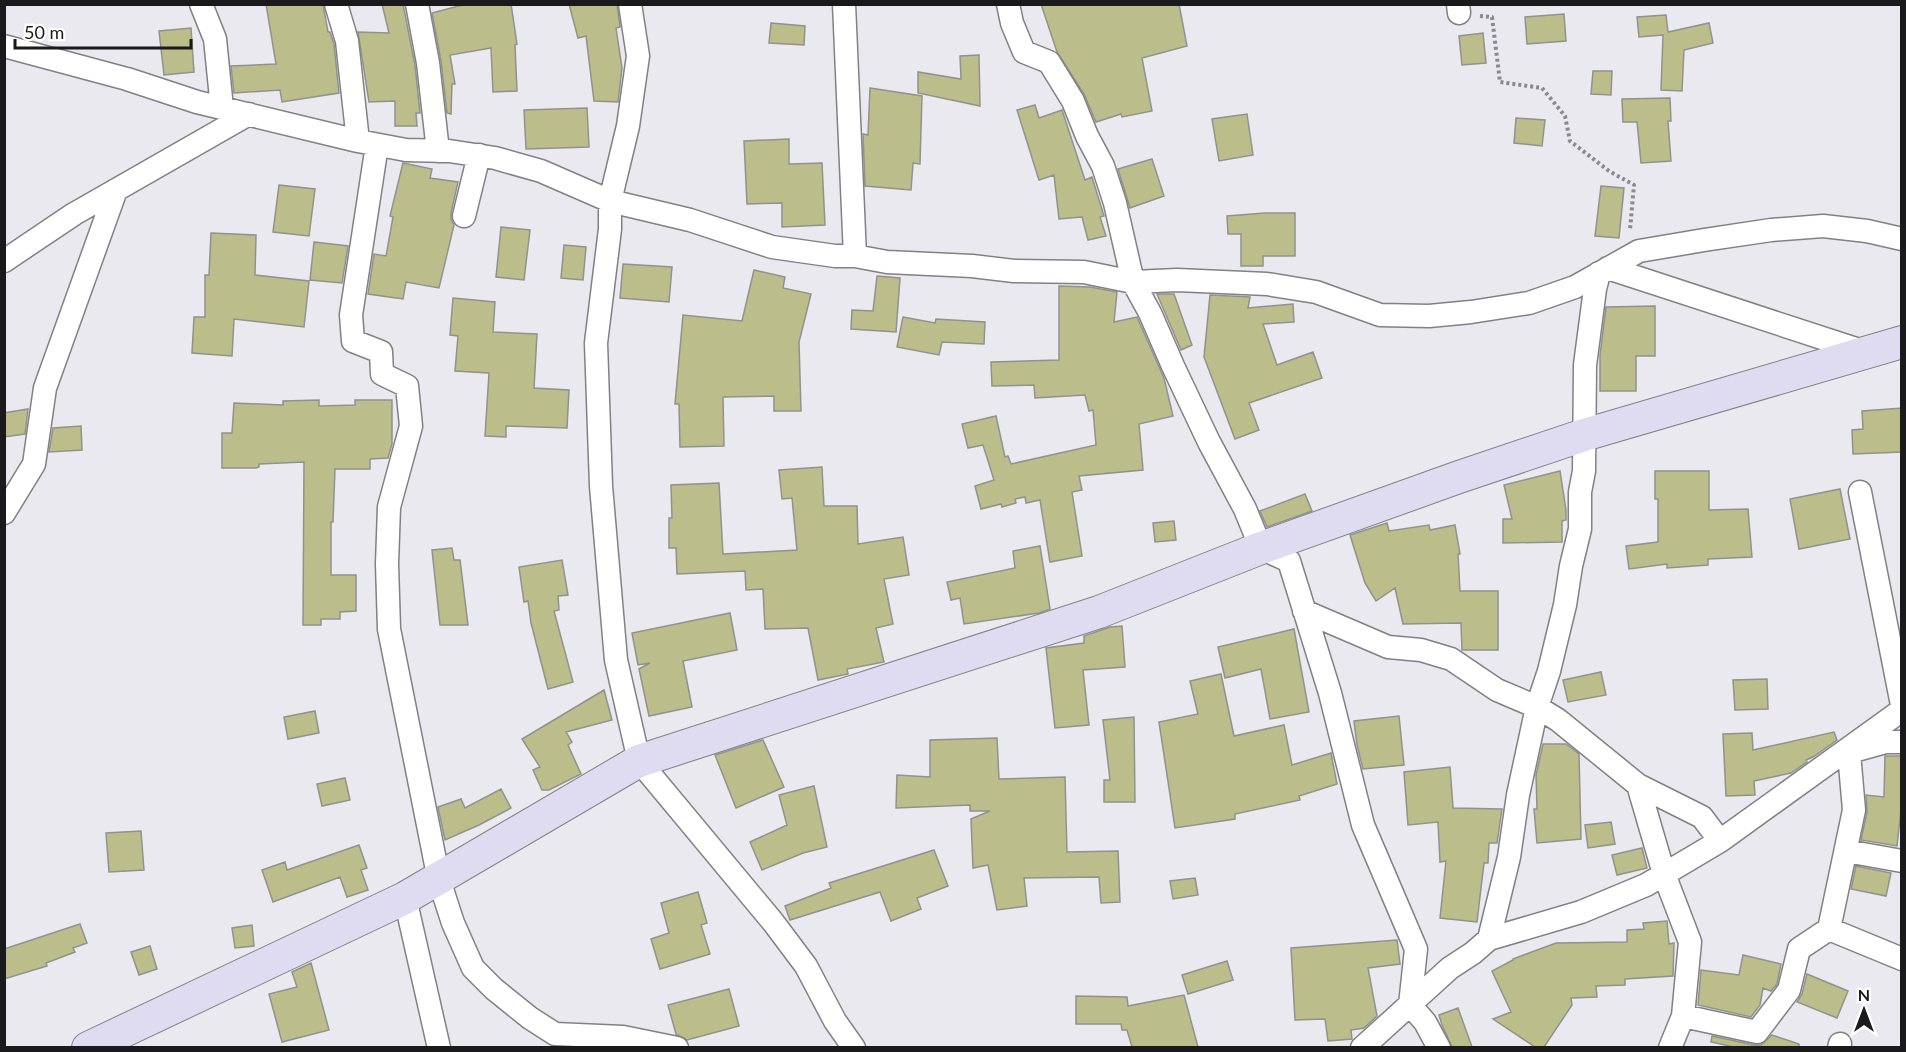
<svg xmlns="http://www.w3.org/2000/svg" width="1906" height="1052" viewBox="0 0 1906 1052" font-family="Lato,sans-serif">
<rect width="100%" height="100%" fill="#eae9ef"/>
<path fill="#bbbe8a" stroke="#91928d" stroke-width="1.5" d="M266,4H323L328,32H330L334,44L339,93L282,102L280,90L234,93L231,66L276,64Z
M382,4H403L415,65L420,113H416L417,126H395V101L369,102L358,32L389,33Z
M466,4H511L517,44L515,45L517,91L493,92L491,48L450,55L455,84H452L451,114L447,113L441,61L432,13Z
M569,4H617L620,27L616,28L622,68L618,102L594,101L586,36L578,38Z
M1041,4H1179L1187,46L1142,58L1152,111L1122,117L1121,114L1096,122L1084,94L1057,52Z
M1564,14L1566,41L1527,44L1525,17Z
M1666,15L1668,32L1709,23L1713,43L1684,50L1682,91L1661,90L1663,35L1639,37L1637,17Z
M771,23L805,26L804,45L769,43Z
M191,28L194,72L164,75L159,31Z
M1483,33L1486,63L1462,65L1459,36Z
M979,55L980,106L918,93V72L961,79L960,56Z
M1593,71H1612L1611,95L1591,94Z
M870,88L922,96L920,164L913,163L911,190L865,186L863,134L868,135Z
M1670,98L1671,121H1668L1671,161L1641,163L1637,122H1623L1622,99Z
M1035,105L1039,118L1062,110L1085,180L1092,177L1104,216L1100,217L1106,236L1088,240L1082,217L1059,219L1054,175L1039,180L1017,110Z
M587,108L589,147L526,149L524,110Z
M1247,114L1253,155L1219,161L1212,119Z
M1516,118L1545,120L1542,146L1514,143Z
M789,139V164L822,163L825,225L782,227V203L747,204L744,141Z
M1152,159L1164,196L1130,208L1118,169Z
M403,163L432,169L430,178L458,182L451,213V219L454,225L439,288L406,282L403,299L368,294L374,254L386,256L393,217L390,216Z
M279,185L315,189L309,236L273,232Z
M1601,186L1624,188L1619,238L1595,236Z
M1265,213H1295V256H1263V266H1241V234H1228L1227,216Z
M501,227L530,230L524,280L496,277Z
M211,233L256,235L255,275L309,281L304,327L234,319L232,356L192,353L194,317H205V275H209Z
M314,242L348,246L342,283L310,280Z
M564,245L586,247L583,280L561,278Z
M623,264L672,267L669,302L620,298Z
M754,270L785,277L783,288L811,294L799,342L801,411H774V396L723,397L724,446L680,447L679,404H675L683,315L742,321Z
M877,276L900,278L896,332L851,329L852,310L873,311Z
M1059,286L1090,287L1117,292L1114,322L1137,317L1164,378L1173,416L1139,424L1143,470L1079,476L1082,490L1072,492L1082,556L1050,562L1040,500L1026,503L1025,497L1015,499L1016,503L1002,507L1001,504L981,509L975,486L994,480L983,445L968,448L962,424L996,416L1005,457L1008,456L1011,464L1096,445L1093,410L1089,411L1085,395L1035,398L1034,385L992,386L991,362L1059,360Z
M1157,294H1174L1192,345L1181,350Z
M1210,295L1250,297L1248,308L1293,304L1294,322L1263,324L1277,365L1313,352L1322,378L1249,403L1259,430L1235,439L1204,357Z
M453,298L495,302L493,332L537,334L534,388L569,390L567,428L506,426V437L485,436L489,373L455,371L458,336L450,335Z
M1655,306V356H1636V391H1600V355L1606,307Z
M903,317L935,323L936,319L985,322L984,344L942,342L939,355L897,347Z
M319,400V406L355,405V400H392V444L388,458L370,459V469H335L333,522H331V575H356V611L340,612V619H321V625H303L304,462L259,464V467L256,468H222V433H232L234,403L283,405V401Z
M1902,408V452L1853,454L1852,430L1863,429L1862,411Z
M28,409L25,434L4,437V413Z
M81,426L82,450L49,452L53,428Z
M822,467L824,506H857L858,544L903,537L909,575L884,579L893,624L876,628L884,662L847,669L848,674L818,680L808,628L765,629L763,589L746,590L745,571L677,574L676,548H669V518H672L671,485L719,483L723,554L797,550L792,498L782,499L779,470Z
M1560,471L1566,510V520L1562,521V542L1503,543V519H1512L1504,485Z
M1655,471H1709V510L1748,509L1752,557L1708,559V565L1667,568V564L1629,569L1626,546L1658,542V499H1655Z
M1840,489L1850,539L1799,549L1790,499Z
M1305,494L1312,511L1267,527L1260,511Z
M1174,521L1176,540L1155,542L1153,523Z
M1387,523L1389,531L1429,525L1430,530L1455,525L1460,554H1458L1460,591H1498V650H1462L1461,623L1403,624L1395,588L1376,601L1365,583L1350,535Z
M1040,546L1050,609L1039,613L964,624L960,598L951,600L947,582L1015,568L1013,551Z
M452,548L454,560H460L468,625H440L432,550Z
M562,560L568,595L558,596L559,610L554,611L573,682L548,689L531,623L528,601L524,602L519,567Z
M730,613L737,650L683,661L692,707L649,716L639,669L650,663L638,665L632,633Z
M1122,626L1125,667L1083,670L1089,725L1055,728L1046,648L1084,643V636L1110,627Z
M1294,629L1309,712L1270,719L1261,669L1225,678L1218,647Z
M1601,672L1606,695L1568,702L1563,680Z
M1221,674L1234,736L1284,725L1292,765L1331,753L1337,784L1299,796L1300,800L1235,814V819L1175,828L1159,722L1198,714L1190,681Z
M1767,679L1768,709L1735,710L1733,680Z
M604,690L612,720L566,732L572,742L568,745L581,774L549,790H542L533,770L540,767L522,739Z
M315,711L319,733L288,739L284,717Z
M1399,716L1404,765L1363,769L1357,745L1354,721Z
M1134,717L1135,802H1104V780H1110L1103,720Z
M1834,732L1837,740L1813,757L1806,760L1807,762L1791,773L1754,781L1755,795L1726,796L1723,734L1752,733L1753,750Z
M997,738L999,779L1065,777L1067,852L1118,851L1120,902L1101,903L1099,877L1024,878L1027,906L997,910L988,865L973,868L971,819L990,811H970V805L896,808L897,775L930,777V740Z
M763,740L784,787L736,808L715,755Z
M1543,744H1566L1579,754L1581,839L1537,843L1534,809H1537L1536,775Z
M1885,756H1902V801L1897,846L1861,840L1867,812L1866,795L1884,797Z
M1450,767L1453,808L1502,809L1497,843H1489L1488,863H1484L1477,922L1440,918L1446,861L1440,862L1438,822L1408,825L1404,772Z
M345,778L350,800L322,806L317,784Z
M814,786L827,847L803,853L762,870L750,842L787,825L779,795Z
M501,789L511,808L479,825L445,840L438,807L461,799L465,808Z
M1611,822L1615,844L1588,848L1585,825Z
M141,831L144,870L109,872L106,833Z
M359,845L367,868L361,870L368,890L347,897L340,877L273,902L262,870L285,862L287,870Z
M1642,848L1647,868L1617,875L1612,855Z
M934,850L948,886L917,898L921,909L891,921L880,892L790,920L785,906L831,888L829,883Z
M1856,866L1891,873L1886,896L1851,889Z
M1195,878L1198,895L1173,899L1170,881Z
M698,892L707,923L701,925L710,954L660,969L651,939L669,933L661,903Z
M1667,921L1669,944L1674,943L1673,976L1625,979V985L1596,986L1597,997L1571,998L1572,1005L1544,1047H1535L1493,1019L1511,1012L1492,971L1513,960V959L1556,943L1627,942V930L1644,929L1643,923Z
M80,924L87,943L73,948L75,952L46,963L47,966L4,979V949Z
M252,925L254,946L235,948L232,928Z
M1397,940L1400,964L1368,968L1377,1016L1364,1028L1351,1030L1352,1039L1328,1041L1325,1019L1295,1020L1291,948Z
M150,946L157,969L139,975L131,952Z
M1743,955L1781,964L1777,984L1771,991L1763,988L1760,1005L1751,1017L1698,1005L1701,970L1739,975Z
M1227,961L1233,980L1188,994L1182,975Z
M311,963L329,1030L282,1042L269,994L297,987L292,972Z
M1807,974L1848,991L1837,1018L1797,1002L1802,994Z
M729,989L739,1026L687,1040L676,1034L668,1005Z
M1184,995L1198,1047H1132L1127,1030H1122L1121,1024H1076V996L1127,997L1128,1006Z
M1458,1008L1472,1047H1452L1442,1025L1439,1015Z
M1772,1035L1799,1044V1047H1734L1711,1042L1712,1036L1754,1045H1761Z"/>
<g fill="none" stroke-linecap="round" stroke-linejoin="round">
<g stroke="#818085" stroke-width="25">
<path id="street" d="M201,4L215,39L222,108
M336,4L347,41L358,141
M417,4L428,63L438,151
M630,4L638,56L628,126L610,201V229L596,343L601,486L616,660L639,761L773,922L806,966L835,1021L854,1048
M844,4L855,256
M1008,4L1012,23L1024,52L1049,62L1073,101L1087,136L1103,166L1115,203L1133,282L1150,313L1173,366L1209,442L1245,509L1261,548L1289,561L1330,693L1363,825L1416,949L1410,1005L1425,1022L1439,1048
M1458,4L1459,13
M4,46L127,79L197,102L358,141L406,150L449,151L495,158L541,171L610,201L690,220L772,247L835,256H855L887,262L972,266L1014,271L1084,272L1133,282L1177,280L1267,284L1316,292L1380,315L1429,316L1471,312L1529,303L1575,287L1639,251L1704,240L1771,230L1823,226L1867,231L1902,239
M377,145L351,315L353,341L381,352L382,374L407,386L411,426L389,507L387,564L389,629L439,880L453,923L473,968L494,989L530,1018L555,1034L623,1037L677,1048
M464,216L479,155
M4,261L74,214L249,114
M1608,268L1865,352
M1860,492L1902,705
M4,513L34,464L45,388L116,190
M1304,611L1388,647L1421,650L1451,659L1497,690L1537,707L1558,720L1638,785L1702,817L1720,841
M1857,750L1886,742H1902
M1849,753L1854,810L1829,929L1902,959
M1638,785L1664,874L1690,942L1683,1016L1670,1048
M1846,851L1902,861
M405,898L439,1048
M1489,939L1509,857L1518,795L1537,707L1549,671L1565,605L1571,566L1580,529V492L1584,471L1585,365L1595,289L1599,273
M1683,1016L1757,1032L1789,990L1799,949L1829,929
M1362,1048L1450,968L1473,953L1489,939L1581,912L1646,885L1720,841L1902,710
M1839,1048L1840,1044"/>
</g>
<g stroke="#818085" stroke-width="34">
<path id="secondary" d="M88,1048L405,898L639,761L1099,612L1261,548L1459,477L1584,435L1902,342"/>
</g>
<path stroke="#8a898d" stroke-width="4" stroke-dasharray="3 3" stroke-linecap="butt" d="M1480,16L1492,17L1500,82L1542,88L1565,116L1570,141L1609,171L1634,185L1630,230"/>
<use href="#street" stroke="#fff" stroke-width="22"/>
<use href="#secondary" stroke="#dfdbf0" stroke-width="32"/>
</g>
<rect width="1906" height="1052" fill="none" stroke="#1a191b" stroke-width="12"/>
<g transform="translate(1864 1010)" stroke="#ffffff" stroke-width="4.5" paint-order="stroke">
<path d="M0-4.5L10 22L0 15L-10 22Z" fill="#1a191b"/>
<text y="-9" font-size="16" font-weight="bold" text-anchor="middle" fill="#1a191b">N</text>
</g>
<path d="M15 39v9h176v-9" fill="none" stroke="#1a191b" stroke-width="3"/>
<text x="24" y="39" font-size="18" fill="#1a191b" stroke="#ffffff" stroke-width="4.5" paint-order="stroke">50 m</text>
</svg>
